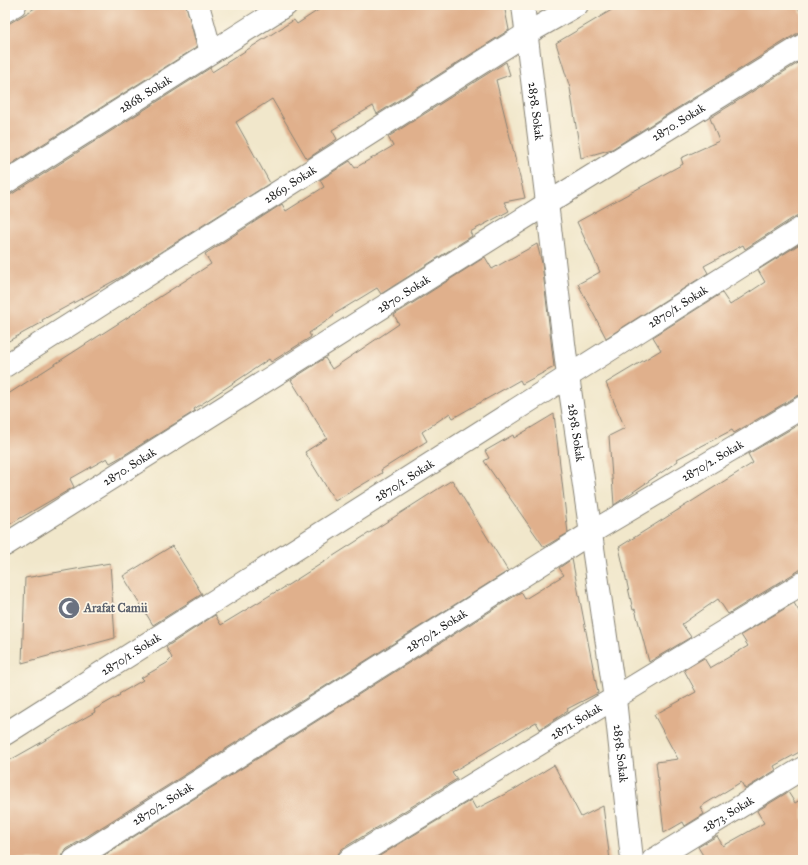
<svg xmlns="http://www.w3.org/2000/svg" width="808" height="865" viewBox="0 0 808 865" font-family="'IM FELL Great Primer',serif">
<rect width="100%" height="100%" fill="#fcf5e5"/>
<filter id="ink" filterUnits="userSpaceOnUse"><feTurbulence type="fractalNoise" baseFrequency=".025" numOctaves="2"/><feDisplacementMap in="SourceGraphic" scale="8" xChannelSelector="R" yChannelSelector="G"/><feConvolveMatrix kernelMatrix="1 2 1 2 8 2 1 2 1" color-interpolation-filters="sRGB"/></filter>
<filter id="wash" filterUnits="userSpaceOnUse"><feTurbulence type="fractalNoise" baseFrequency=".012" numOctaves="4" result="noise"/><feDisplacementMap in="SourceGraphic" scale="16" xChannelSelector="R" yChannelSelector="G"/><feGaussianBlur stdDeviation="0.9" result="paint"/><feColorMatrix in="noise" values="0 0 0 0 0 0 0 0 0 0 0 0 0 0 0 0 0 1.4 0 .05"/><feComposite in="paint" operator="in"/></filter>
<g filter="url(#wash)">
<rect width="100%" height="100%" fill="#f1e7cb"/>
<g id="blocks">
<path fill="#e0b08c" d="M40,5H186L197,47L5,168V26Z
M326,5H504L509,30L377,114L373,106L332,130L337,139L307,159L272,99L236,122L270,183L121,277L42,320L43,322L5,343V195L12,194L210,68L212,72L294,20L297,24Z
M620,5H797L803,16V33L796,34L612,149L581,158L570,88L556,43Z
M803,60V215L796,216L745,249L743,245L704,266L708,273L606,338L578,284L600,272L577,222L683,164L681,158L719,141L710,118Z
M506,62L510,75L496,80L525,198L504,202L509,211L470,232L472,236L381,294L377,288L333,315L334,316L309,333L311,337L271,362L269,359L247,374L194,409L195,411L121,457L110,463L107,458L70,479L74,487L5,527V396L211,264L205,254L282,204L286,211L324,187L320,180L350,161L355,168L393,146L388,137Z
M803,242V395L797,396L734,433L732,430L677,459L678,461L614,505L609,436L625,428L606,383L661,350L653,337L722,293L730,305L765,282L758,270Z
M537,244L542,263L554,367L522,384L520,380L453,418L450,413L422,432L427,441L381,470L382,473L335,501L305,452L327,438L291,380L325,358L332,369L399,324L394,315L485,257L492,269Z
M554,414L568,533L544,547L484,461L489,458L485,451L513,435L514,438Z
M803,422V568L728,614L718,599L682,624L691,637L649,662L635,609L633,610L619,547L753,463L748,454Z
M452,480L508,571L67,849L63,854L62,860H5V763L95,712L94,710L120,695L119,694L143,680L141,678L167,663L172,658L166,647L215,615L221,625L277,591V592Z
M172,546L202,594L153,625L123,576Z
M572,559L598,693L567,709L568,711L540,729L536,722L452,772L457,779L342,849L338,854L337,860H97L521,592L525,599L564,575L559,568Z
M110,563L115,638L22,663L25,578Z
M794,603L803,618V750L774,766L776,770L745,789L741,782L700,807L704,814L685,826L683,822L664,833L656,762L678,759L654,715L696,692L684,670L704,658L710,668L748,646L741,635Z
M554,765L581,817L603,806L610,860H373L471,800L476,809L515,789Z
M788,792L795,803L803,798V860H699L704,857L698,847L717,836L723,846L764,823L757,811Z"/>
</g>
</g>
<g filter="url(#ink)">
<use href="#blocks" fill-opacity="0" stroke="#868274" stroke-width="1"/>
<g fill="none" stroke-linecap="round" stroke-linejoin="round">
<g stroke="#868274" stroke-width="24">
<g id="street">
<path d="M198,5L211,52"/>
<path d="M5,11L15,5"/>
<path id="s1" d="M5,183L286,5"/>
<path id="s2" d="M5,366L526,34L577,5"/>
<path id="s3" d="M5,545L548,203L803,45"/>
<path id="s4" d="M5,734L803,227"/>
<path id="s5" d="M74,860L592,532L803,407"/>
<path id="s6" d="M349,860L803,583"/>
<path id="s7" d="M653,860L803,768"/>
</g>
</g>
<g stroke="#868274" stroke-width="24">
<g id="secondary">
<path id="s8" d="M523,5L568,376L615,699L632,860"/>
</g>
</g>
<use href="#street" stroke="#fff" stroke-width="22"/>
<use href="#secondary" stroke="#fff" stroke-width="22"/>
</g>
</g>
<defs>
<g id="mosque-disc" transform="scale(1.15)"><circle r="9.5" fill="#6b7280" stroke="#fcf5e5"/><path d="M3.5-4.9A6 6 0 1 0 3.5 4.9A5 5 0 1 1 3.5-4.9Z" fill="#fff"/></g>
</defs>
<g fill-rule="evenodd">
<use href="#mosque-disc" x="69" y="608"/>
</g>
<g text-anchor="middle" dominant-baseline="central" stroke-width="3.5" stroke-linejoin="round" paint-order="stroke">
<g font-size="12" fill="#1c1c1c" stroke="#fcf5e5">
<text stroke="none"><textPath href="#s1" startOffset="166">2868. Sokak</textPath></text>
<text stroke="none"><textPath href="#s8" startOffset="107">2858. Sokak</textPath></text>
<text stroke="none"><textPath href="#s3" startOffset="795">2870. Sokak</textPath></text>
<text stroke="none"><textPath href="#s2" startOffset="338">2869. Sokak</textPath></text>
<text stroke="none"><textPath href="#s3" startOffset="471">2870. Sokak</textPath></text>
<text stroke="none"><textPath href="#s4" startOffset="797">2870/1. Sokak</textPath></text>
<text stroke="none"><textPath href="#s8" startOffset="431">2858. Sokak</textPath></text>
<text stroke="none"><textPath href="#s5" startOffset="753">2870/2. Sokak</textPath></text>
<text stroke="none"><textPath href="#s3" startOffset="147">2870. Sokak</textPath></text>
<text stroke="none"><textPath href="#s4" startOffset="473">2870/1. Sokak</textPath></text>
<text stroke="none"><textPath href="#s5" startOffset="429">2870/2. Sokak</textPath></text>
<text stroke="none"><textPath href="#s4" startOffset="149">2870/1. Sokak</textPath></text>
<text stroke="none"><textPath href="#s6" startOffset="266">2871. Sokak</textPath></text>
<text stroke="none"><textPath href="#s8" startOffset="755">2858. Sokak</textPath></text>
<text stroke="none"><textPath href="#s5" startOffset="105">2870/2. Sokak</textPath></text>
<text stroke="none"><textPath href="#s7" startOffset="88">2873. Sokak</textPath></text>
</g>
<g font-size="12" font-weight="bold" fill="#5b616d" stroke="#fcf5e5" text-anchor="start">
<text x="84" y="608">Arafat Camii</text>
</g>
</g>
<rect width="808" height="865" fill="none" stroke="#fcf5e5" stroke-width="20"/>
</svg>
